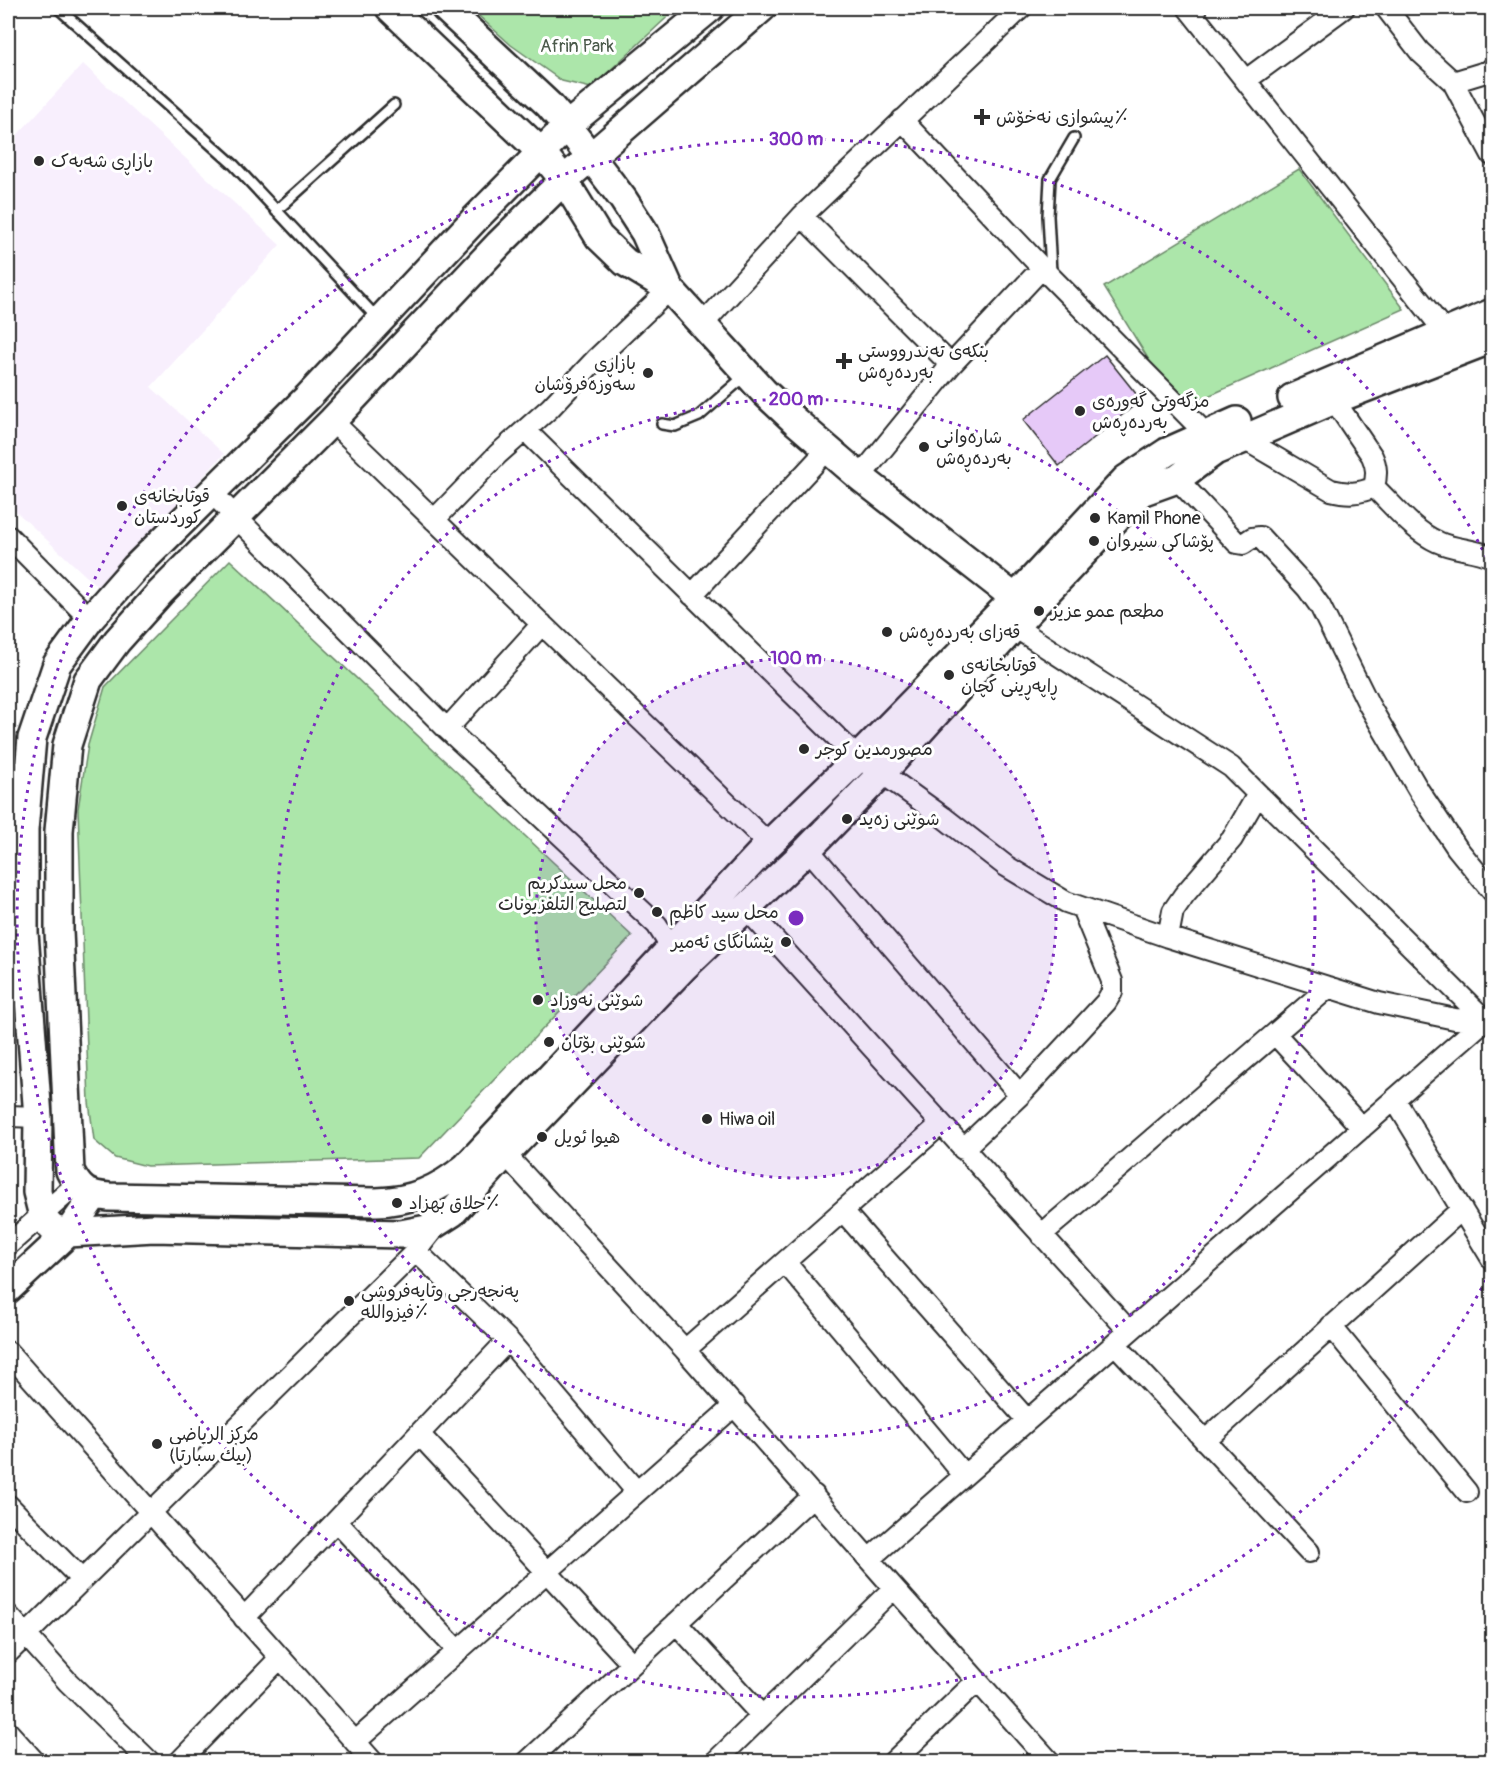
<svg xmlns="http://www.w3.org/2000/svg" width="1500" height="1769" viewBox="0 0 1500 1769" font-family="Pangolin,'Playpen Sans Arabic',sans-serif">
<rect width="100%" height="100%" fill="#fff"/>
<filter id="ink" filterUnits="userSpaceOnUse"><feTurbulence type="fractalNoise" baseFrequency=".0167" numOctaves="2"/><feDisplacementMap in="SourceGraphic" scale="12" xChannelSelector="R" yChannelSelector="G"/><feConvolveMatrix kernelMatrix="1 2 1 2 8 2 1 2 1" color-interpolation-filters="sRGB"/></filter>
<g filter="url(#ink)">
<path fill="#f8effd" d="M83,64L280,245L151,387L224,454L100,589L8,504V145Z"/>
<path fill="#ace6aa" stroke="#6c886a" stroke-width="1.5" d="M470,8H677L591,88L562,81L511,45Z
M1299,169L1404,309L1179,409L1104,287Z
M230,560L632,936L419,1158L147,1166L115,1158L94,1140L89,1102L78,809L88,745L105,687Z"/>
<path fill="#e6c9f8" stroke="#2b2b2b" stroke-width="1.5" d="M1105,355L1141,400L1059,466L1023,420Z"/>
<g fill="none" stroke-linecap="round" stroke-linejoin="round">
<g stroke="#2b2b2b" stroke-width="14">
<path id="lane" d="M58,8L234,165L378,319
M276,211L394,105
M1051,272L1048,216L1050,179L1074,138
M662,424L675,426L699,416L746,375"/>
</g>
<g stroke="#2b2b2b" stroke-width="24">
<path id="street" d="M1188,8L1445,332
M1386,8L1420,52L1453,82L1489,71L1492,68
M1246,80L1344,8
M1453,82L1492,155
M902,120L1042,268L1207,435
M802,216L951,365
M702,325L802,216L1021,8
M332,421L769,844
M525,430L858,758L882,773L943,817L1006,866L1066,902L1168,937L1379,1003L1455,1019L1490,1020
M1244,439L1331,490C1347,494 1359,494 1374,487C1377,475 1377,467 1372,456L1334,400
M860,477L951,365L1042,268
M1177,479L1237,543L1243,544L1252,538L1260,537L1307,588L1320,606L1369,705L1419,791L1457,848L1492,891
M1374,487C1393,505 1413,531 1438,542C1455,550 1475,549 1492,557
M212,493L447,729L657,925L671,947
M434,520L498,454L550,408L596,359L670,289
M8,536L90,619
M692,595L827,450
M447,729L542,624
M808,849L1020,1095
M745,907L1129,1331
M1168,937L1173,911L1184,895L1232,839L1258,794
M1275,1034L1362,1128
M1395,1100L1492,1259
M8,1116L38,1117
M963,1149L1020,1095L1106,1002L1112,992V981L1082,908
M505,1154L685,1350L894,1588L1050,1762
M843,1211L1027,1420
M1041,1235L1329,987
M8,1245L77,1184
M416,1251L508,1340L637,1492
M785,1262L964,1475
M1331,1326L1467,1492
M1115,1344L1309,1552
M685,1350L941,1124
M8,1352L373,1762
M419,1434L632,1664
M1205,1441L1462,1209
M8,1505L82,1580
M336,1521L458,1651
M869,1559L1485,1020L1231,767L1015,627
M8,1615L68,1682L150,1762
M244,1618L508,1340
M676,1623L762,1716
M8,1653L416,1251L438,1223
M8,1732L35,1762
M355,1742L735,1405
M179,1762L280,1658
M527,1762L814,1495
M715,1762L894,1588
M893,1762L977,1681"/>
</g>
<g stroke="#2b2b2b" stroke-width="32">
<path id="secondary" d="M390,8L542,153L564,180L599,237L625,262L670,289
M445,8L549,105L567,126L623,199L645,233L670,289L764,392L795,421L860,477L1015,598
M710,8L567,126L474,220L307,398L135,568L90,619L57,664L32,738L24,830V933L38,1117L37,1192L44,1220L53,1229L68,1233L154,1228L401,1234L427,1229L452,1213L505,1154L684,967L808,849L882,773L1025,615L1141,492L1177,479L1215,451L1244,439L1334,400L1492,339
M762,8L564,180L499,244L332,421L160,593L117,641L88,680L67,745L59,831V931L70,1171C80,1191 87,1195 109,1197L376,1202C412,1201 438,1190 466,1167L769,844L858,758L1015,598L1126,479L1167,452L1237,421
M1292,398L1492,313
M8,1289L68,1233L94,1196"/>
</g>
<use href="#lane" stroke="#fff" stroke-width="9"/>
<use href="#street" stroke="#fff" stroke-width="20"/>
<use href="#secondary" stroke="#fff" stroke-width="27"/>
</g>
</g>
<circle cx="796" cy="918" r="260" fill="#7b2cbf" fill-opacity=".12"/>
<g fill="none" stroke="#7b2cbf" stroke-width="3" stroke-dasharray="3 6">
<circle cx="796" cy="918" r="260"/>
<circle cx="796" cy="918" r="519"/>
<path d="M1490 1272A779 779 0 1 1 1490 564"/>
</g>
<g fill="#2b2b2b" stroke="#fff" stroke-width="2">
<path d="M979 108h6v6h6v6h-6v6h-6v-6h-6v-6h6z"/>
<circle cx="39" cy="161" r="6"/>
<path d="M841 352h6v6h6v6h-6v6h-6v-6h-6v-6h6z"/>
<circle cx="648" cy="373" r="6"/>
<circle cx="1080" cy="411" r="6"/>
<circle cx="924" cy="447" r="6"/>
<circle cx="122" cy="506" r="6"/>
<circle cx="1095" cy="518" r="6"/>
<circle cx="1094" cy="541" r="6"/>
<circle cx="1039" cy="611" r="6"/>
<circle cx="887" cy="632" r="6"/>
<circle cx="949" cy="675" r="6"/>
<circle cx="804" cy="749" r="6"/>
<circle cx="847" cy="819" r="6"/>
<circle cx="639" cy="893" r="6"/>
<circle cx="657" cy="912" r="6"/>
<circle cx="786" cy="942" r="6"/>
<circle cx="538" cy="1000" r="6"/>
<circle cx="549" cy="1042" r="6"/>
<circle cx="707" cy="1119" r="6"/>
<circle cx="542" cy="1137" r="6"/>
<circle cx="397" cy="1203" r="6"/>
<circle cx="349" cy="1301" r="6"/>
<circle cx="157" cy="1444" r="6"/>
</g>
<g text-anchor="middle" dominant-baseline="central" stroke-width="6" stroke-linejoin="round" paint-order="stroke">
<g font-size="18" fill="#4b5a4b" stroke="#fff">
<text x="577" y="46">Afrin Park</text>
</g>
<g font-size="18" fill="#2b2b2b" stroke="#fff" text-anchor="start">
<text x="996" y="117">پیشوازی نەخۆش٪</text>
<text x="51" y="161">بازاڕی شەبەک</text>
<text x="858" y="351">بنکەی تەندرووستی<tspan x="858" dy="21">بەردەڕەش</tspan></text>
<text x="636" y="363" text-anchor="end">بازاڕی<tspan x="636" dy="21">سەوزەفرۆشان</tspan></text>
<text x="1092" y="401">مزگەوتی گەورەی<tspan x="1092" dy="21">بەردەڕەش</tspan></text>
<text x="936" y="437">شارەوانی<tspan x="936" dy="21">بەردەڕەش</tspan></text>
<text x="134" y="496">قوتابخانەی<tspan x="134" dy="21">کوردستان</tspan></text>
<text x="1107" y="518">Kamil Phone</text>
<text x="1106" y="541">پۆشاکی سیروان</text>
<text x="1051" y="611">مطعم عمو عزيز</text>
<text x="899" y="632">قەزای بەردەڕەش</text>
<text x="961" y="665">قوتابخانەی<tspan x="961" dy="21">ڕاپەڕینی کچان</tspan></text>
<text x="816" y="749">مصورمدین كوجر</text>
<text x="859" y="819">شوێنی زەید</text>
<text x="627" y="883" text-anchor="end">محل سيدكريم<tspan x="627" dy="21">لتصليح التلفزيونات</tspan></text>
<text x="669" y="912">محل سيد كاظم</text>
<text x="774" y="942" text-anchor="end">پێشانگای ئەمیر</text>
<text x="550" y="1000">شوێنی نەوزاد</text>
<text x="561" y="1042">شوێنی بۆتان</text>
<text x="719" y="1119">Hiwa oil</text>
<text x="554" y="1137">هيوا ئويل</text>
<text x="409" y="1203">حلاق بهزاد٪</text>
<text x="361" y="1291">پەنجەرجی وتایەفروشی<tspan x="361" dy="21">فیزواللە٪</tspan></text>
<text x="169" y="1434">مركز الرياضي<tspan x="169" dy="21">(بيك سبارتا)</tspan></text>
</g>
</g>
<circle cx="796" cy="918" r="9" fill="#7b2cbf" stroke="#fff" stroke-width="3"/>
<g font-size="18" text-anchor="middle" font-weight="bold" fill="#7b2cbf" stroke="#fff" stroke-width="6" stroke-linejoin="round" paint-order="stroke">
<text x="796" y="145">300 m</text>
<text x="796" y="405">200 m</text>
<text x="796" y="664">100 m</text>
</g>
<rect width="1500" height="1769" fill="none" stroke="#fff" stroke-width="30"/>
<rect x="15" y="15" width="1470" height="1739" fill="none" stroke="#2b2b2b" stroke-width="2" filter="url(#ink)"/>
</svg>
